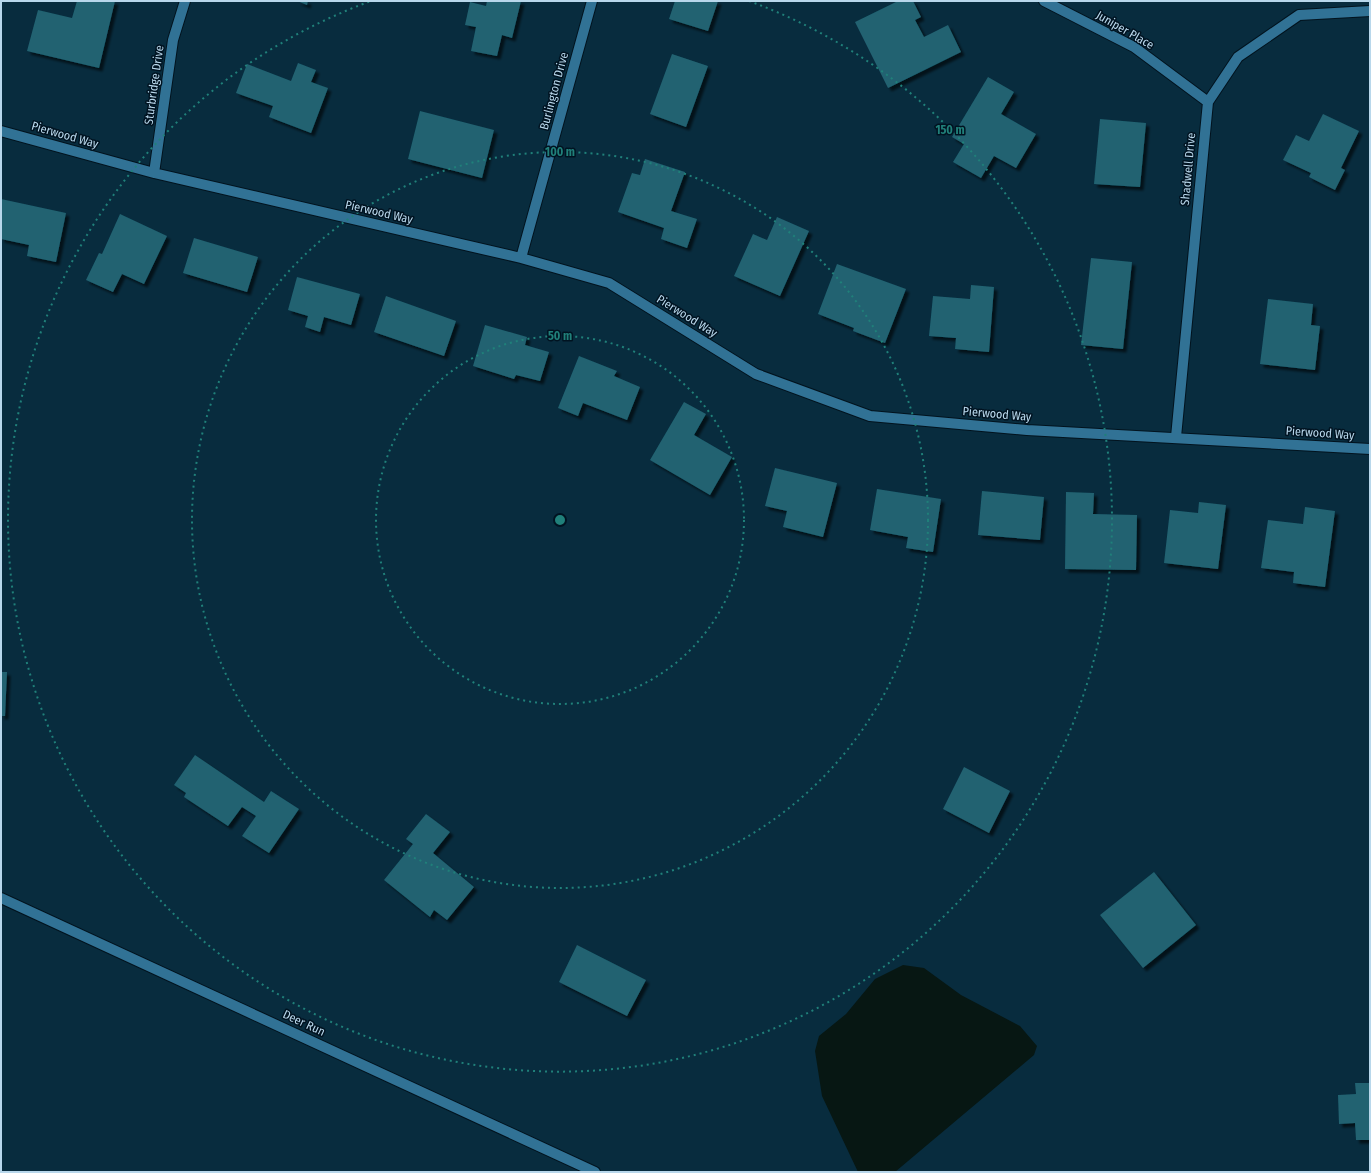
<svg xmlns="http://www.w3.org/2000/svg" width="1371" height="1173" viewBox="0 0 1371 1173" font-family="'Fira Sans Condensed',sans-serif">
<defs>
<filter id="shadow"><feDropShadow dx="3.5" dy="3.5" stdDeviation="1" flood-color="#0009"/></filter>
</defs>
<rect width="100%" height="100%" fill="#082c3e"/>
<path fill="#071713" d="M903,965L924,968L961,995L1020,1026L1037,1046L1034,1055L895,1172H858L822,1096L815,1051L819,1036L846,1014L875,979Z"/>
<path fill="#206271" filter="url(#shadow)" d="M77,1H115L99,68L27,51L38,10L72,18Z
M297,1H308L307,5Z
M487,1H521L512,38L502,35L497,56L471,51L476,27L465,25L470,2L486,6Z
M675,1H718L708,31L669,19Z
M898,1H913L921,17L915,20L924,37L948,25L961,52L888,88L855,22Z
M672,54L708,66L686,127L650,114Z
M298,63L316,70L311,82L328,88L311,133L269,117L273,106L236,93L247,64L291,81Z
M988,77L1014,92L1001,114L1036,134L1016,168L994,156L981,178L953,162L964,144L952,137Z
M420,111L494,130L482,178L408,159Z
M1323,114L1359,131L1341,168L1345,170L1335,190L1309,177L1311,173L1283,160L1296,135L1309,141Z
M1100,119L1146,123L1140,187L1094,184Z
M645,159L685,172L671,211L697,219L687,248L661,239L664,228L618,212L632,173L640,175Z
M1,199L66,213L56,262L27,256L29,245L1,239Z
M120,214L167,236L144,284L122,274L113,292L86,280L99,253L102,254Z
M777,217L809,231L780,296L734,276L753,234L767,240Z
M194,238L258,257L247,292L183,273Z
M1091,258L1132,262L1123,349L1081,345Z
M837,264L906,289L885,343L853,331L854,328L818,314Z
M297,277L360,294L351,325L324,317L320,332L305,327L308,316L288,310Z
M971,285L994,287L989,352L955,349L956,338L929,336L933,296L970,299Z
M386,296L456,321L444,356L374,332Z
M1268,299L1313,304L1311,325L1320,326L1315,370L1260,364Z
M485,325L527,337L525,345L549,352L540,381L516,375L514,379L473,366Z
M579,356L617,371L614,376L640,387L627,420L583,403L578,416L558,408Z
M684,402L706,414L694,435L732,457L710,495L650,460Z
M775,468L837,483L823,537L783,527L787,511L765,506Z
M877,489L941,499L933,552L906,548L908,537L870,530Z
M982,491L1044,497L1040,540L978,535Z
M1066,492L1094,493L1093,514L1137,515L1136,570L1065,569Z
M1199,502L1226,505L1218,569L1164,563L1170,510L1198,513Z
M1305,507L1335,511L1325,587L1293,583L1294,572L1261,568L1268,520L1303,524Z
M1,672H7L5,716H1Z
M195,755L264,802L271,791L299,809L269,853L242,836L256,816L242,807L228,826L184,797L186,793L174,785Z
M964,767L1010,791L989,833L943,809Z
M426,814L450,832L433,853L474,887L447,920L434,910L430,917L384,880L413,844L406,839Z
M1154,872L1196,925L1143,968L1100,915Z
M577,945L646,980L627,1016L559,982Z
M1355,1083H1370V1140H1356L1355,1123L1339,1124L1338,1095L1356,1094Z"/>
<g fill="none" stroke-linecap="round" stroke-linejoin="round">
<g stroke="#02131e" stroke-width="12">
<path id="street" d="M1044,1L1134,47L1208,102
M1,131L154,173L521,258L609,283L756,374L870,416L1027,430L1370,449
M154,173L173,40L185,1
M521,258L592,1
M1176,437L1208,102L1238,57L1299,15L1370,11
M1,898L595,1172"/>
</g>
<use href="#street" stroke="#317295" stroke-width="10"/>
</g>
<g fill="none" stroke="#20807a" stroke-width="2" stroke-dasharray="2 4">
<circle cx="560" cy="520" r="184"/>
<circle cx="560" cy="520" r="368"/>
<path d="M749 1A552 552 0 1 1 371 1"/>
</g>
<g text-anchor="middle" dominant-baseline="central" stroke-width="3" stroke-linejoin="round" paint-order="stroke">
<g font-size="12" fill="#b8d7eb" stroke="#001321">
<text transform="translate(1125 30) rotate(30)">Juniper Place</text>
<text transform="translate(154 85) rotate(-82)">Sturbridge Drive</text>
<text transform="translate(554 91) rotate(-75)">Burlington Drive</text>
<text transform="translate(65 135) rotate(16)">Pierwood Way</text>
<text transform="translate(1188 169) rotate(-85)">Shadwell Drive</text>
<text transform="translate(379 212) rotate(13)">Pierwood Way</text>
<text transform="translate(687 316) rotate(32)">Pierwood Way</text>
<text transform="translate(997 414) rotate(5)">Pierwood Way</text>
<text transform="translate(1320 433) rotate(4)">Pierwood Way</text>
<text transform="translate(304 1023) rotate(25)">Deer Run</text>
</g>
</g>
<circle cx="560" cy="520" r="6" fill="#20807a" stroke="#001321" stroke-width="2"/>
<g font-size="12" text-anchor="middle" font-weight="bold" fill="#20807a" stroke="#001321" stroke-width="3" stroke-linejoin="round" paint-order="stroke">
<text x="950" y="134">150 m</text>
<text x="560" y="156">100 m</text>
<text x="560" y="340">50 m</text>
</g>
<rect width="1371" height="1173" fill="none" stroke="#b8d7eb" stroke-width="4"/>
</svg>
